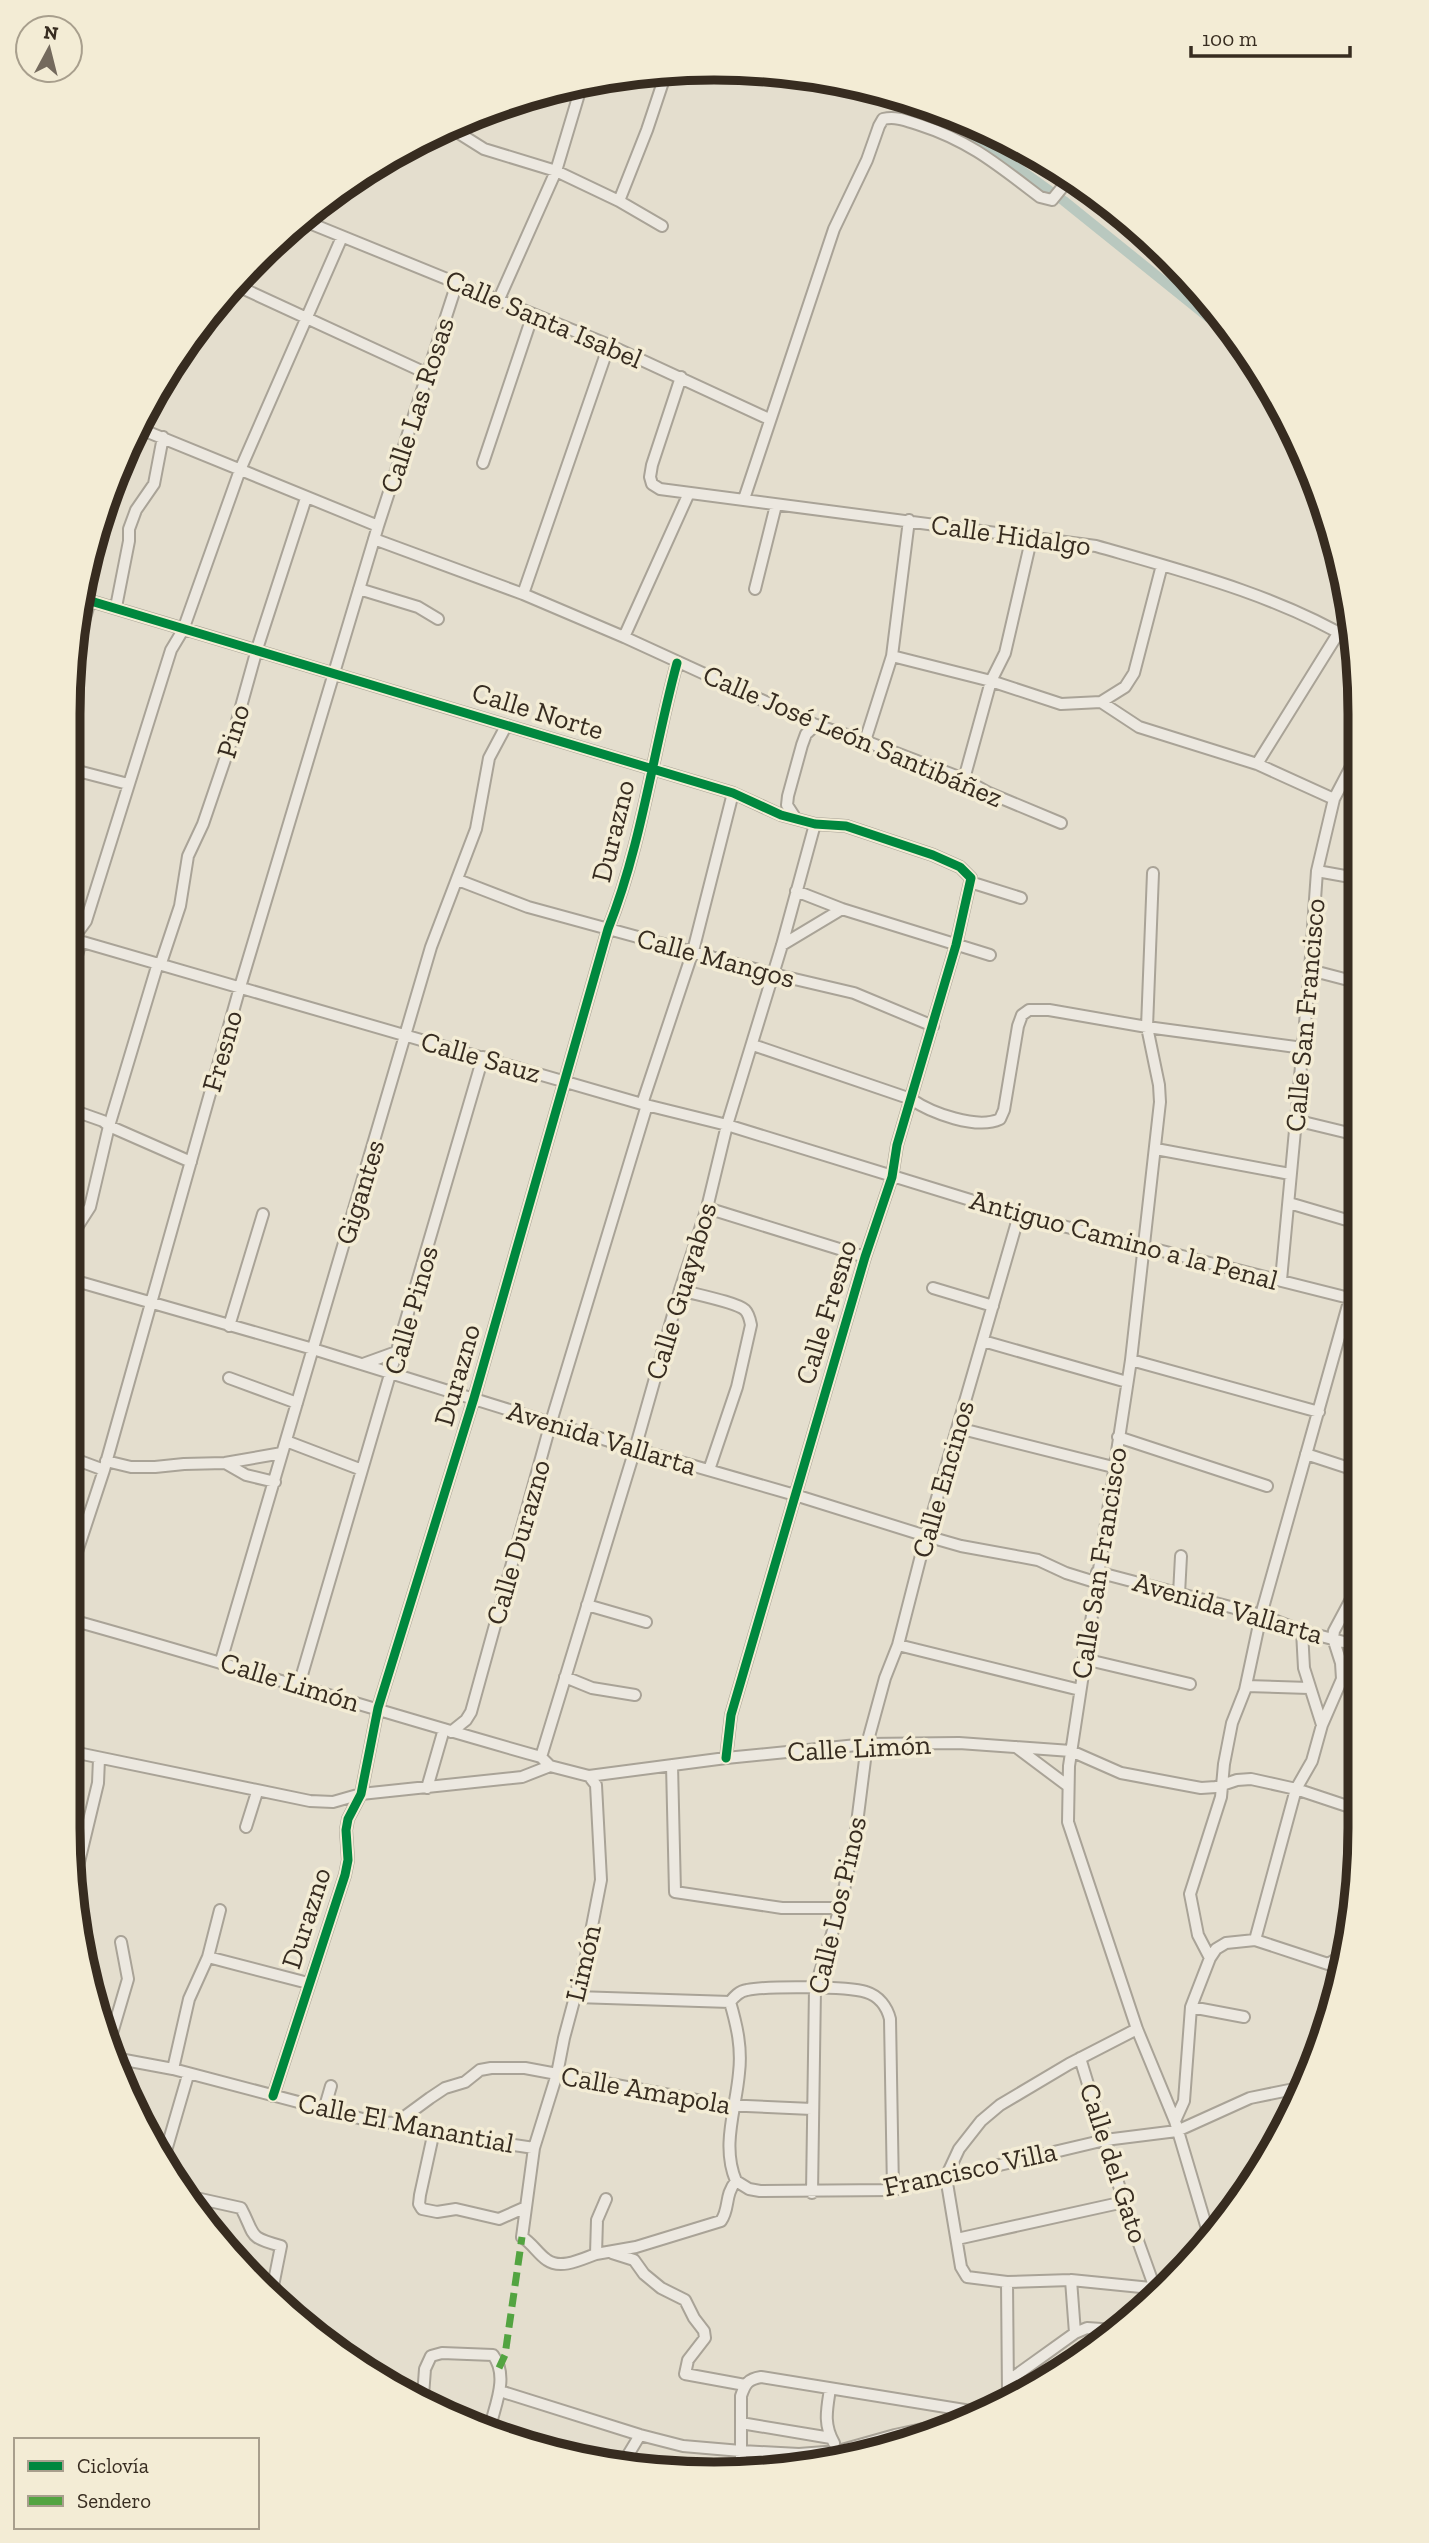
<svg xmlns="http://www.w3.org/2000/svg" width="1429" height="2543" viewBox="0 0 1429 2543" font-family="'Zilla Slab',serif">
<rect width="100%" height="100%" fill="#e4dece"/>
<g fill="none" stroke-linecap="round" stroke-linejoin="round">
<path stroke="#b9c8bf" stroke-width="10" d="M934,108L1064,201L1244,346"/>
<g stroke="#a9a397" stroke-width="14">
<path id="minor" d="M449,127L484,149L556,171L619,201L662,226
M1072,181L1073,185L1104,206
M619,201L647,130L667,70
M302,220L609,345L769,419
M233,284L428,374
M499,299L556,171L582,84
M681,377L652,465L650,477L652,484L660,489L1096,546C1183,571 1277,595 1355,642
M138,428L378,526
M138,428L149,404
M483,463L533,314
M744,499L834,229L867,160L879,126L883,119C897,116 907,121 920,125C970,141 999,166 1040,197L1052,200L1069,179
M374,539L523,594L624,637L816,725L865,741L964,779L989,793L1061,823
M359,589L418,607L438,619
M755,589L776,505
M523,594L609,345
M84,599L733,793L781,815L815,824L846,826L933,855L960,867L971,878L956,945L897,1145L892,1177L865,1257L731,1715L726,1758
M116,607L129,541V529L136,510L154,484L163,437
M624,637L689,493
M892,656L991,681L1061,704L1101,702L1139,727L1257,764L1334,799
M72,661L90,601
M1101,702L1125,687L1134,673L1162,565
M865,741L892,656L909,520
M1257,764L1339,632
M70,769L128,784
M964,779L991,681L1005,653L1032,536
M796,819L787,805L788,796L802,745L806,734L816,725
M1317,871L1356,878
M1153,873L1147,1027L1159,1085L1160,1102L1131,1360L1069,1766L1068,1822L1137,2029L1175,2121L1208,2232
M458,880L528,907L773,974L854,993L933,1026
M970,882L1021,898
M796,891L842,909L990,955
M69,937L78,932L86,921L171,650L183,630L240,470L342,237
M69,938L642,1104L727,1125L1019,1215L1357,1300
M782,945L842,909
M161,963L180,906L188,856L203,824L232,739L257,649L306,498
M1310,970L1356,982
M69,985L81,941
M753,1045L911,1099C931,1113 977,1130 1000,1119L1004,1110L1018,1026L1022,1015L1029,1010H1049L1147,1027L1303,1048
M642,1104L693,951L733,793
M69,1109L103,1121L109,1126L191,1162
M1295,1120L1357,1135
M1156,1149L1290,1174
M1289,1203L1357,1223
M707,1208L865,1257
M69,1251L72,1235L90,1207L109,1126L158,963
M69,1279L313,1349L635,1449L795,1495L926,1536L961,1546L1038,1560L1066,1573L1095,1582
M1281,1280L1310,970L1317,871L1334,799L1356,757
M69,1283V1253
M933,1288L993,1306
M680,1290C693,1294 736,1302 745,1310C749,1314 750,1320 751,1325L737,1387L709,1470
M229,1326L263,1214
M983,1341L1127,1382
M1131,1360L1319,1412
M363,1364L399,1351
M229,1378L297,1403
M958,1428L1113,1467
M1118,1437L1267,1486
M286,1441L362,1470
M1306,1454L1358,1471
M69,1457L104,1470
M106,1461L131,1467H155L184,1464L225,1463L282,1453
M225,1463L246,1475L275,1482
M1097,1572L1261,1615L1302,1631L1359,1646
M69,1576L104,1470L240,987L378,526L457,283
M1179,1594L1181,1556
M587,1605L646,1622
M68,1619C227,1663 383,1713 541,1757L550,1766L589,1776L726,1758L867,1744L959,1743L1071,1751L1121,1773L1201,1788L1216,1787L1237,1780L1251,1779L1296,1789L1359,1810
M1302,1631L1304,1668L1322,1725
M898,1645L1080,1690
M1084,1659L1190,1684
M221,1661L431,947L476,829L489,758L506,726
M565,1677L592,1688L635,1695
M299,1685L483,1057
M1246,1686L1309,1688
M451,1732L466,1720L471,1712L551,1422L647,1105
M1016,1747L1068,1786
M68,1751L310,1801L333,1802L361,1794L522,1777L550,1766
M541,1757L635,1449L680,1290L707,1208L727,1125L782,945L815,824
M672,1765L675,1892L782,1908H840
M589,1776L596,1785L601,1880L587,1952L564,2038L557,2074L534,2148L522,2237C532,2243 538,2254 547,2260C561,2270 582,2259 596,2254
M427,1788L444,1729
M246,1827L257,1792
M79,1862L98,1783L99,1759
M220,1910L208,1957L308,1983
M1255,1940L1328,1964L1338,1958L1346,1940
M1210,1958L1198,1935L1190,1894L1221,1797L1224,1764L1232,1723L1245,1690L1261,1615L1350,1298
M576,1997L730,2002C734,1997 739,1991 747,1990C766,1986 848,1986 866,1992C879,1996 887,2007 890,2019L893,2190
M730,2002C737,2026 742,2048 739,2073C736,2109 721,2146 736,2181
M1191,2007L1244,2017
M1137,2029L1069,2064L1000,2105L981,2121L959,2149L946,2177L961,2267L967,2277L1007,2282L1071,2280L1161,2289
M108,2047L128,1979L121,1942
M114,2058L173,2069L374,2122L396,2123L473,2139L534,2148
M1080,2058L1124,2202L1157,2294
M173,2069L189,1999L208,1957
M273,2096L345,1875L348,1860L346,1830L348,1819L361,1794L378,1708L474,1398L608,929C642,844 653,751 677,663
M324,2110L331,2086
M1175,2121L1184,2101L1191,2007L1210,1958L1216,1949L1226,1943L1255,1940L1296,1789L1312,1761L1322,1725L1342,1679L1341,1663L1333,1638L1334,1631L1358,1586
M396,2123L430,2098L445,2088L465,2082L480,2070L491,2068H525L723,2105L812,2109
M434,2131L420,2195L419,2204L422,2209L437,2212L456,2209L499,2219L526,2207
M166,2153L189,2192L196,2198L241,2208C256,2236 247,2237 281,2246L273,2286
M165,2154L188,2075
M812,2193L815,1988L840,1908L855,1839L867,1744L885,1678L898,1645L926,1536L1019,1215
M606,2199L597,2220L596,2254L636,2247L721,2221C730,2208 724,2196 736,2181L749,2189L760,2191L893,2190L1105,2140L1177,2131L1250,2098L1304,2087
M957,2239L1124,2202
M612,2253L634,2260L644,2274L661,2288L685,2300L694,2318L704,2331L705,2338L688,2360L685,2374L745,2385
M1007,2282L1008,2393
M1075,2333L1087,2328L1116,2330
M1008,2381L1075,2333L1071,2280
M830,2389C827,2409 823,2424 834,2443
M500,2391L640,2435L683,2446L741,2451L799,2454L838,2451L895,2435L941,2425L965,2424
M423,2396L425,2369L431,2356L442,2353L493,2355C509,2376 495,2405 490,2427
M741,2423L831,2438
M625,2460L640,2435
M741,2472V2396C745,2384 748,2379 761,2377L983,2413"/>
</g>
<use href="#minor" stroke="#ece8e0" stroke-width="10"/>
<path stroke="#53a441" stroke-width="7" stroke-dasharray="14 7" stroke-linecap="butt" d="M499,2368L505,2355L522,2237"/>
<g stroke="#f3ecd5" stroke-width="13">
<path id="cycleway" d="M84,599L733,793L781,815L815,824L846,826L933,855L960,867L971,878L956,945L897,1145L892,1177L865,1257L731,1715L726,1758
M273,2096L345,1875L348,1860L346,1830L348,1819L361,1794L378,1708L474,1398L608,929C642,844 653,751 677,663"/>
</g>
<use href="#cycleway" stroke="#00873e" stroke-width="9"/>
</g>
<g text-anchor="middle" dominant-baseline="central" stroke-width="7" stroke-linejoin="round" paint-order="stroke">
<g font-size="28" fill="#372c20" stroke="#f3ecd5">
<text transform="translate(544 319) rotate(23)">Calle Santa Isabel</text>
<text transform="translate(417 405) rotate(-72)">Calle Las Rosas</text>
<text transform="translate(1011 535) rotate(8)">Calle Hidalgo</text>
<text transform="translate(538 711) rotate(17)">Calle Norte</text>
<text transform="translate(233 731) rotate(-73)">Pino</text>
<text transform="translate(853 736) rotate(23)">Calle José León Santibáñez</text>
<text transform="translate(613 831) rotate(-76)">Durazno</text>
<text transform="translate(716 958) rotate(15)">Calle Mangos</text>
<text transform="translate(1305 1015) rotate(-85)">Calle San Francisco</text>
<text transform="translate(222 1051) rotate(-74)">Fresno</text>
<text transform="translate(481 1057) rotate(16)">Calle Sauz</text>
<text transform="translate(360 1192) rotate(-73)">Gigantes</text>
<text transform="translate(1124 1240) rotate(15)">Antiguo Camino a la Penal</text>
<text transform="translate(681 1291) rotate(-73)">Calle Guayabos</text>
<text transform="translate(411 1310) rotate(-74)">Calle Pinos</text>
<text transform="translate(826 1312) rotate(-73)">Calle Fresno</text>
<text transform="translate(457 1375) rotate(-74)">Durazno</text>
<text transform="translate(602 1438) rotate(17)">Avenida Vallarta</text>
<text transform="translate(943 1479) rotate(-74)">Calle Encinos</text>
<text transform="translate(518 1542) rotate(-74)">Calle Durazno</text>
<text transform="translate(1099 1563) rotate(-81)">Calle San Francisco</text>
<text transform="translate(1228 1608) rotate(16)">Avenida Vallarta</text>
<text transform="translate(290 1682) rotate(17)">Calle Limón</text>
<text transform="translate(859 1748) rotate(-3)">Calle Limón</text>
<text transform="translate(837 1905) rotate(-77)">Calle Los Pinos</text>
<text transform="translate(306 1918) rotate(-72)">Durazno</text>
<text transform="translate(583 1963) rotate(-77)">Limón</text>
<text transform="translate(646 2090) rotate(10)">Calle Amapola</text>
<text transform="translate(406 2123) rotate(11)">Calle El Manantial</text>
<text transform="translate(1114 2163) rotate(72)">Calle del Gato</text>
<text transform="translate(970 2169) rotate(-12)">Francisco Villa</text>
</g>
</g>
<path d="M0 0H1429V2543H0ZM714 80H714A634 634 0 0 1 1348 714V1828A634 634 0 0 1 714 2462H714A634 634 0 0 1 80 1828V714A634 634 0 0 1 714 80Z" fill="#f3ecd5" fill-rule="evenodd"/>
<path fill="none" stroke="#372c20" stroke-width="9" d="M714 80H714A634 634 0 0 1 1348 714V1828A634 634 0 0 1 714 2462H714A634 634 0 0 1 80 1828V714A634 634 0 0 1 714 80Z"/>
<rect x="14" y="2438" width="245" height="91" fill="#f3ecd5" stroke="#a89f8d" stroke-width="2"/>
<rect x="28" y="2461" width="35" height="10" fill="#00873e" stroke="#a89f8d" stroke-width="2"/>
<text x="77" y="2473" font-size="21" fill="#372c20">Ciclovía</text>
<rect x="28" y="2496" width="35" height="10" fill="#53a441" stroke="#a89f8d" stroke-width="2"/>
<text x="77" y="2508" font-size="21" fill="#372c20">Sendero</text>
<g transform="translate(49 49) rotate(7)"><circle r="33" fill="#f3ecd5" stroke="#a89f8d" stroke-width="2"/>
<path d="M0-5L12 26L0 18L-12 26Z" fill="#746a5d"/>
<text y="-10" font-size="19" font-weight="bold" text-anchor="middle" fill="#372c20">N</text>
</g>
<path d="M1191 46v10h159v-10" fill="none" stroke="#372c20" stroke-width="3.5"/>
<text x="1202" y="46" font-size="21" fill="#372c20" stroke="#f3ecd5" stroke-width="5" paint-order="stroke">100 m</text>
</svg>
